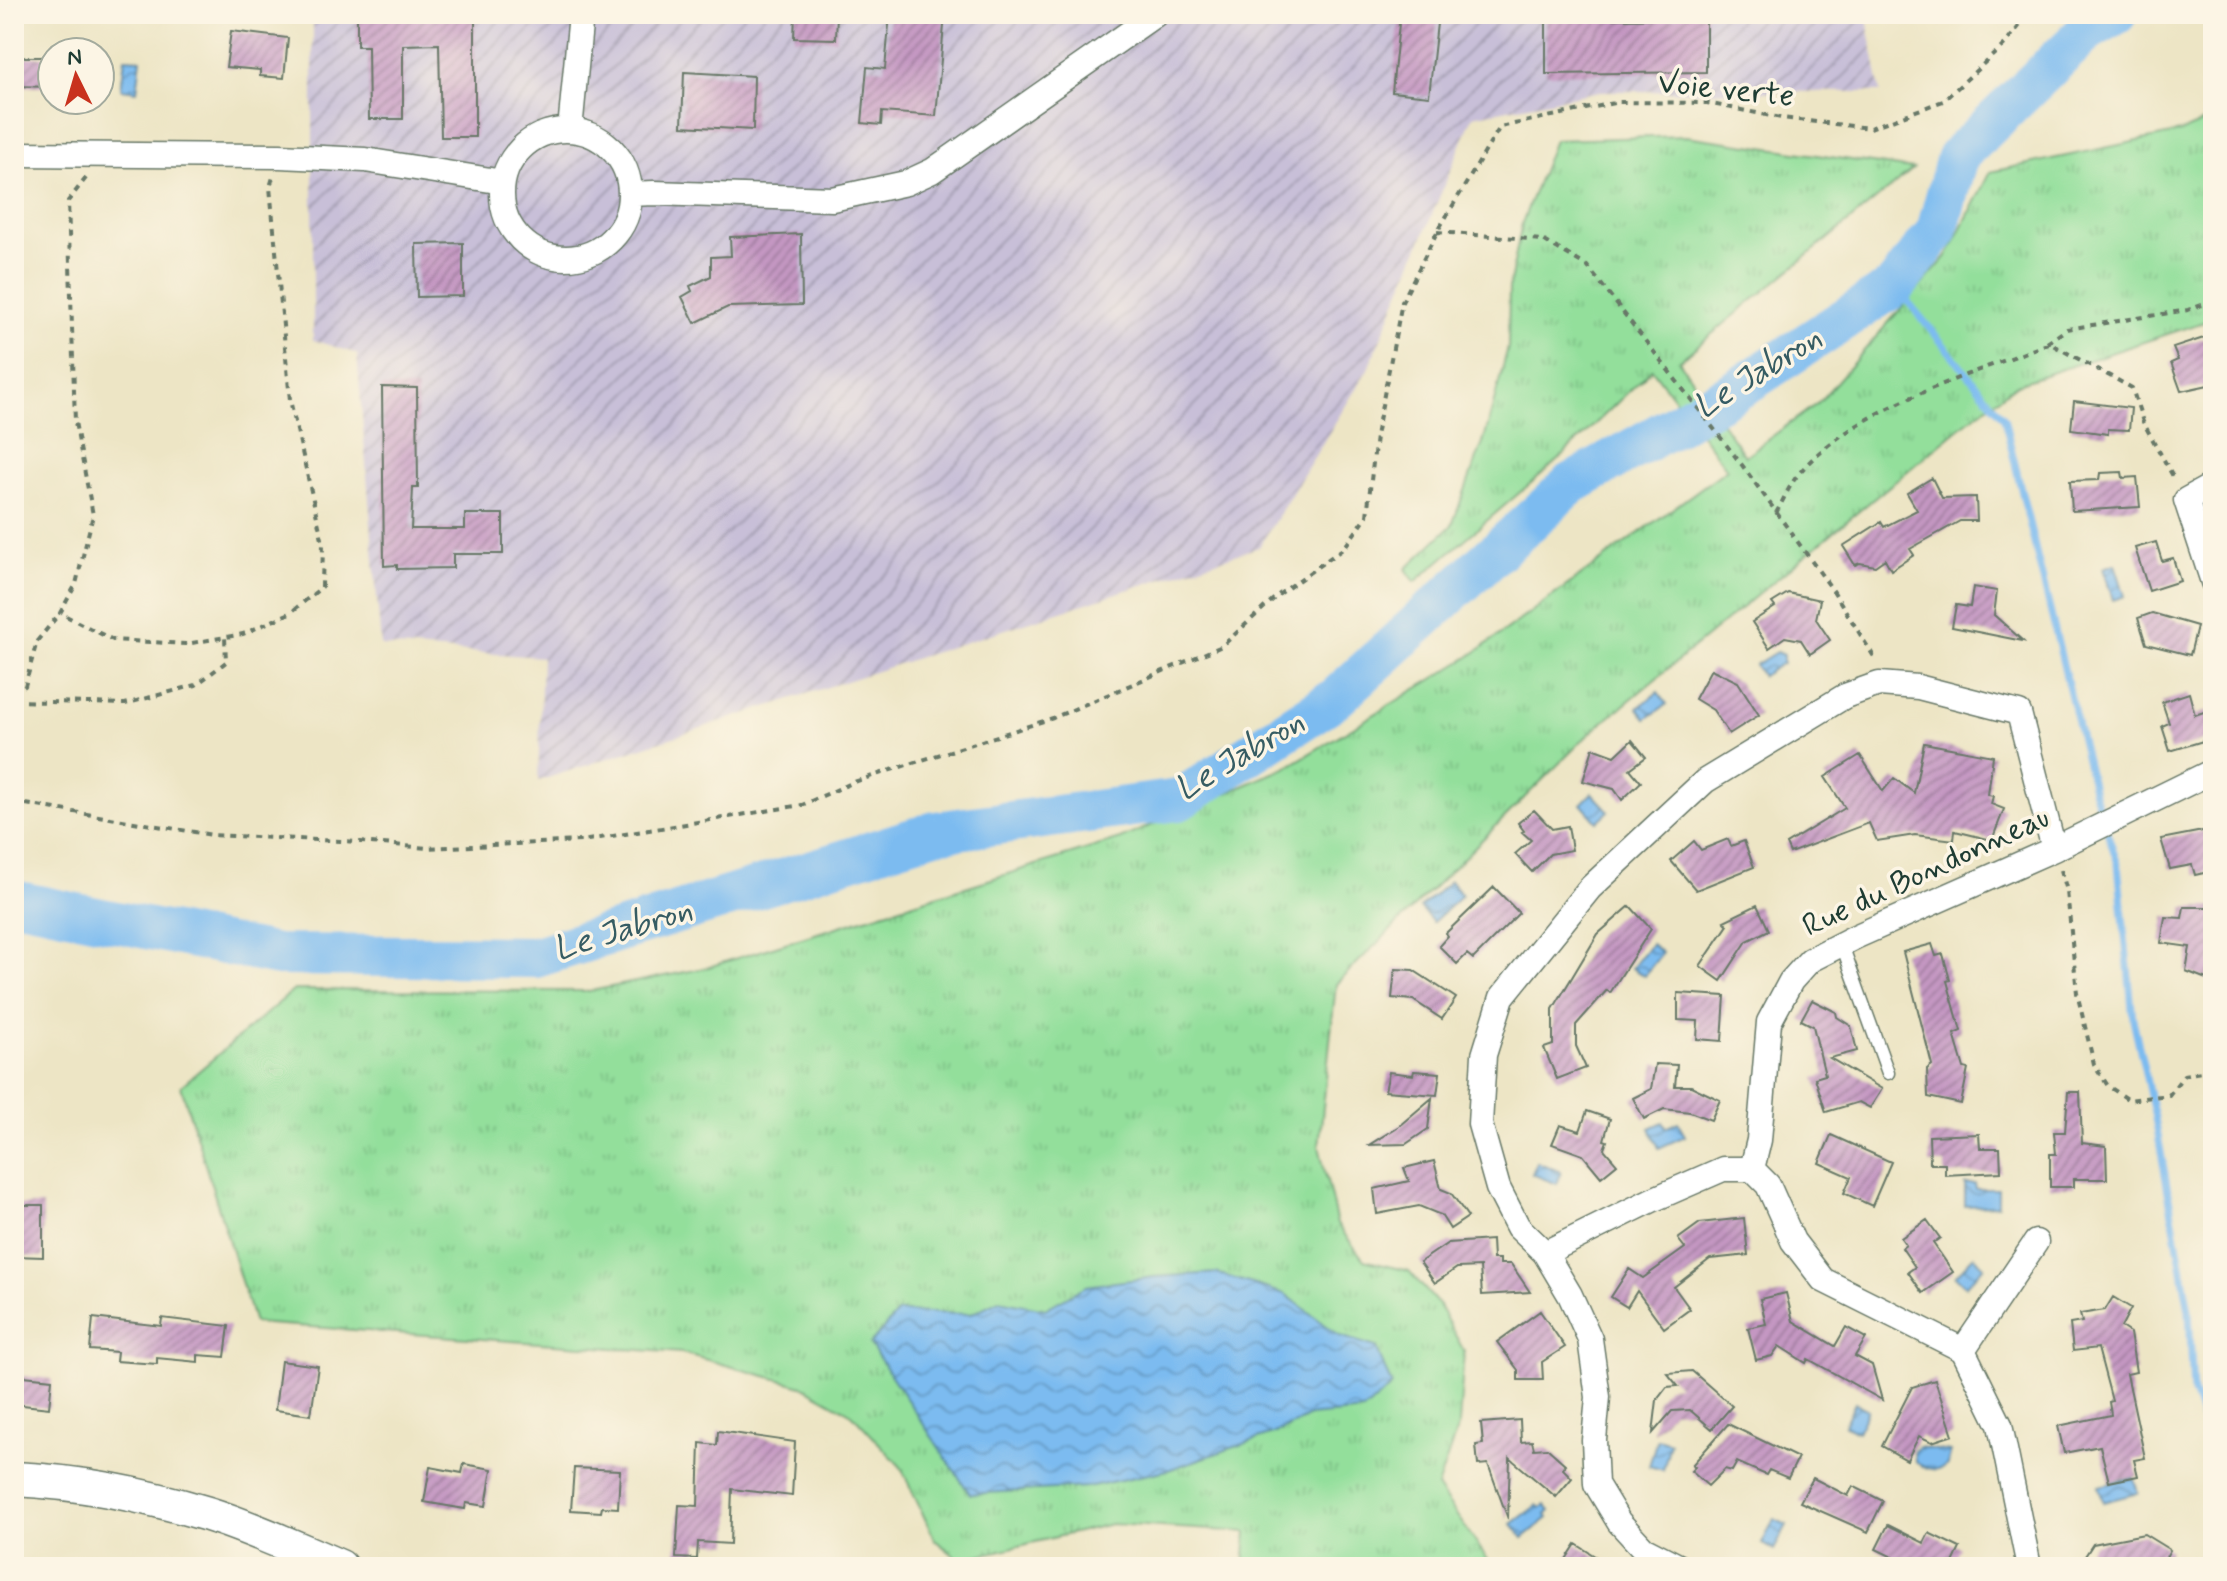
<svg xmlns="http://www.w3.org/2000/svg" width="2227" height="1581" viewBox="0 0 2227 1581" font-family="Mynerve,sans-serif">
<defs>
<pattern id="industrial-furrows" width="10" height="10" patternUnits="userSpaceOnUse" patternTransform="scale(2)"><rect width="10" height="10" fill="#c8bfd8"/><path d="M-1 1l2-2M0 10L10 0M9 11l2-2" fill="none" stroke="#a29cb0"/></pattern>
<pattern id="grass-tufts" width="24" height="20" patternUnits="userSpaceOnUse" patternTransform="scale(2)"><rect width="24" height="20" fill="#93df9b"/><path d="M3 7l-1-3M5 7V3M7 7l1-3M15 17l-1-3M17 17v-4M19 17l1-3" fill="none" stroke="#7ec086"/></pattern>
<pattern id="water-waves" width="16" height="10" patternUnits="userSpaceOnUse" patternTransform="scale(2)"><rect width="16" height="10" fill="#7cbbf0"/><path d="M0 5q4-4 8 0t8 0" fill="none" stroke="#6599c3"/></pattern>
<pattern id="building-hatch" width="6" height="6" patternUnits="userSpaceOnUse" patternTransform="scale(2)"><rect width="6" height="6" fill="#c497c2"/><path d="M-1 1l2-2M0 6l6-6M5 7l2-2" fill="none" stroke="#9f7c9e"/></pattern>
</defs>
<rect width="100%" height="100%" fill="#fcf5e5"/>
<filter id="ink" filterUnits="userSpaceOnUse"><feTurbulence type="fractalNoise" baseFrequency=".0125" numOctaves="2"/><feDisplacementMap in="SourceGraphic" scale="16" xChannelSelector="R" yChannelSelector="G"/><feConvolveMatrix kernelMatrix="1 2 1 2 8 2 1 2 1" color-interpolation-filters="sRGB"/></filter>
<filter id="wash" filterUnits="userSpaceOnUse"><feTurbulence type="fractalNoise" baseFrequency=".006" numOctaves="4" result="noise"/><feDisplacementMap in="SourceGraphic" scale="32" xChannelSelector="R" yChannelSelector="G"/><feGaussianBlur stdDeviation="1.8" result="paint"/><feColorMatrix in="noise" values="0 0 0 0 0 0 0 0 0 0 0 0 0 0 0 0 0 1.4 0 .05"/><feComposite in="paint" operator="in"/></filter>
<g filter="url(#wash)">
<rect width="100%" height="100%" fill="#ede5c5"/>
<path fill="url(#industrial-furrows)" d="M313,14H1866L1881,92L1600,91L1473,116L1368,369L1259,547L538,781L542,657L381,646L357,354L313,340Z"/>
<path fill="url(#grass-tufts)" stroke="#598e68" stroke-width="2" d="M2213,118V319L2017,384L1968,421L1590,733L1336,984L1319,1146L1337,1224L1364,1260L1409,1271L1438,1304L1464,1351L1459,1424L1437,1487L1493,1567H1244L1247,1532L1111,1524L960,1560L935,1540L901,1467L852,1414L802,1386L682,1353L254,1323L181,1086L294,990L591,991L705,968L1120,839L1287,767L1469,657L1727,469L1652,369L1558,460L1415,582L1406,569L1452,525L1485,437L1508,347L1509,288L1522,223L1554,140L1686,136L1913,169L1679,361L1745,456L1818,403L1948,255L1990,172L2181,132Z"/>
<path fill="url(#water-waves)" stroke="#4e7c92" stroke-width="2" d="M125,58L141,59L137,91L121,89Z
M2115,564L2125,596L2113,600L2103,568Z
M1776,652L1783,655V663L1762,676L1755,665Z
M1658,692L1667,704L1646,719L1638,708Z
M1592,793L1609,811L1597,822L1581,804Z
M1450,881L1462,895L1433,922L1420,908Z
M1651,944L1662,953L1644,976L1632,968Z
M1663,1122L1666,1128L1678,1122L1685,1136L1659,1148L1650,1128Z
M1537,1162L1561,1172L1557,1184L1532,1174Z
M1965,1184H1975L1976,1189H1998V1205L1965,1206Z
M1974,1256L1984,1266L1965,1286L1955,1276Z
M1216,1273L1285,1294L1340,1336L1376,1347L1392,1386L1363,1411L1309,1416L1281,1431L1168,1470L1087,1487L970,1494L870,1344L898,1312L971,1314L999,1300L1045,1309L1086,1286L1154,1277Z
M1855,1403L1868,1410L1857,1432L1844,1425Z
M1657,1439L1670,1443L1663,1470L1649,1466Z
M1919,1447L1950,1452L1948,1465C1937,1473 1926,1469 1915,1462L1914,1451Z
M2134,1478L2138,1493L2103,1502L2099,1486Z
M1537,1505L1540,1508L1545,1505L1550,1511L1546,1515L1548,1518L1523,1538L1512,1524Z
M1774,1519L1787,1525L1774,1550L1762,1544Z"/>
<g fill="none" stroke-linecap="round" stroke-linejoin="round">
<path stroke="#7cbbf0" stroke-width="7" d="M1895,286L2004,418L2094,793L2118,864L2133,1019L2155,1118L2189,1310L2193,1393L2213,1449"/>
<path stroke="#7cbbf0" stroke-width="42" d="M14,901L277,955L536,957L935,832L1179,800L1336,698L1571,484L1735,391L1895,286L1937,231L1957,157L2087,31L2116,14"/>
</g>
<g id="blocks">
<path fill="url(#building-hatch)" d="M357,14H475V137H441L439,44L403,45V119H369L368,46H357Z
M795,14H837L836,39L794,38Z
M890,14H945L936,116L882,112L881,125L862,123L867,67L885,69Z
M1400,14H1438L1429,96L1392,92Z
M1678,14H1706V72L1546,74V20L1677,18Z
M231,31L288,38L284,78L260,76V70L226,67Z
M14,57H52V87L14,86Z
M684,72L754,76L753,130L682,126Z
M801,234L802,305L728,307L695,323L682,297L692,291L690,286L711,276V257L731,256L730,237Z
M463,243V296L417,297L416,244Z
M2213,335V384L2181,391L2171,363L2178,360L2173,348Z
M382,387L417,388L418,488H413L411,529H465V514H503V554H453V568L397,569V565L384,566Z
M2074,401L2131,408L2129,430L2108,429V434L2071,429Z
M2122,472L2123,478L2137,477L2140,507L2072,511L2070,481L2099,480L2100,473Z
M1932,478L1942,498L1976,497L1977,521H1960L1910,549L1914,555L1891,570L1885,559L1875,566L1860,563L1855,565L1843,546L1881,522L1884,527L1917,510L1907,493Z
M2156,542L2162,561L2173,558L2180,581L2149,591L2135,548Z
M1973,587L1997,591L1994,615L2023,641L1952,627L1956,605L1970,607Z
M1788,593L1820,600L1816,619L1830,640L1810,654L1801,640L1785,637L1769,648L1752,622L1775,607L1772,603Z
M2152,613L2197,626L2190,655L2146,644L2138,618Z
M1711,669L1738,682L1759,715L1729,734L1713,710L1695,699Z
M2189,693L2195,715L2213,709V738L2170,751L2162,726L2169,723L2162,702Z
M1632,740L1646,757L1630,769L1641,782L1622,800L1614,789L1583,781L1593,748L1615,756Z
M1924,743L1993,756L1988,795L1993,796L1991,804L2004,809L1992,840L1955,831L1954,840L1915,835L1877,841L1869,823L1790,853L1786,844L1845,808L1825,777L1860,755L1883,791L1894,778L1914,793Z
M1534,810L1552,829L1568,826L1572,850L1550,854L1532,872L1515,854L1531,840L1522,832L1524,831L1518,823Z
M2213,829V852L2208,853L2213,871L2195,875L2192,865L2170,869L2161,839Z
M1728,839L1731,846L1744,841L1754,867L1696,890L1671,861L1694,841L1701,850Z
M1494,887L1519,913L1473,959L1467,954L1457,964L1439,946L1448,936L1446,933Z
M1757,905L1769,930L1747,941L1721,981L1700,966L1728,925L1724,921Z
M1630,906L1651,929L1610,993L1607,990L1576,1025V1046L1586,1068L1557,1079L1544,1048L1553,1045V1009L1598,934Z
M2184,907H2213V951L2209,980L2186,971L2190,947L2161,943L2165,917L2182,918Z
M1932,944L1936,956L1943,954L1950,980L1947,981L1961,1031L1954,1034L1964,1068L1968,1069L1961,1104L1928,1097L1927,1069L1932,1065L1903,952Z
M1395,969L1413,970L1456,998L1442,1019L1413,1000L1392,998Z
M1678,993L1725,996L1722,1041L1697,1039L1698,1021L1678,1020Z
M1812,1000L1836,1012L1837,1017L1851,1026L1857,1051L1830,1058L1882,1089L1870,1108L1859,1102L1826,1112L1815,1078L1825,1075L1813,1026L1801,1020Z
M1655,1064L1677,1065L1675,1086H1691L1720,1100L1711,1120L1690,1112L1664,1109L1644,1119L1633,1098L1651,1089Z
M1414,1071L1440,1073L1437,1095L1385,1091L1389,1072L1413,1075Z
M2068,1092H2080L2082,1143L2106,1146L2107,1179H2074V1187H2050V1154H2056L2054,1132H2065Z
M1432,1098L1428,1129L1406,1144L1369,1145L1399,1126Z
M1587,1111L1610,1119L1604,1140L1607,1141L1604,1149L1617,1164L1601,1177L1583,1155L1552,1144L1560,1125L1580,1131Z
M1979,1134L1980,1148H2000L2001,1172L1945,1175V1164H1930L1929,1136Z
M1831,1135L1891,1162L1872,1206L1844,1193L1851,1177L1819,1163Z
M1434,1161L1441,1189L1451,1193L1468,1217L1450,1229L1441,1215L1419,1206L1377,1214L1374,1189L1409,1181L1404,1168Z
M14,1205H43V1257L14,1256Z
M1744,1218L1748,1255L1710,1259L1674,1287L1690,1309L1664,1328L1637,1291L1627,1307L1611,1297L1629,1269L1643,1278L1685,1248L1678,1239L1700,1223Z
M1927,1220L1940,1238L1933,1243L1953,1272L1923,1293L1908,1272L1915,1267L1902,1248L1906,1245L1901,1238Z
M1492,1240L1493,1259H1500V1264H1511L1530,1292L1482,1295L1480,1267L1457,1268L1435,1283L1420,1262L1448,1243Z
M1786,1293L1793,1321L1835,1346L1846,1327L1866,1338L1855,1356L1872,1365L1882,1400L1808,1359L1806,1363L1779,1346L1772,1356L1756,1360L1748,1328L1766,1324L1760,1299Z
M2113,1297L2131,1308L2121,1327L2130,1333L2136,1372L2127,1374L2145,1458L2134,1460L2138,1476L2109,1482L2100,1446L2064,1453L2058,1426L2111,1415L2109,1402L2112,1401L2098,1348L2073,1351L2070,1324L2082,1322L2080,1314L2105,1310Z
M1540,1311L1565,1347L1542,1362L1543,1380H1518V1370L1497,1342Z
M93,1318L161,1326L162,1318L229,1326L225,1357L198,1355V1362L157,1358V1364L116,1361L117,1352L90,1350Z
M281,1361L318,1366L311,1415L275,1410Z
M1692,1371L1732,1406L1712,1429L1690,1410L1672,1411L1653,1433L1657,1400L1667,1387L1678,1386L1667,1373Z
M14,1375L52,1379L49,1408L14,1404Z
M1935,1380L1953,1435L1932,1442L1919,1436L1907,1460L1882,1446L1912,1387Z
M1520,1420L1521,1442L1532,1441L1534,1449L1547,1448L1566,1465L1563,1469L1572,1478L1556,1497L1510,1458L1508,1519L1488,1464L1478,1465L1476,1445L1483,1444L1481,1423Z
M1728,1424L1798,1458L1788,1478L1769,1470L1766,1475L1737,1462L1732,1471L1725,1469L1708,1486L1691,1471L1695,1467L1692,1465Z
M718,1431L795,1442L792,1496L732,1489L730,1544L698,1542L697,1559L676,1558L679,1505L698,1506L700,1443L717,1445Z
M464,1464L492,1469L486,1506L466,1503L465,1509L424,1502L430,1467L462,1473Z
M574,1468L620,1470L618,1508L602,1507L601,1512L571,1510Z
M1813,1478L1848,1496L1853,1486L1883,1501L1868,1532L1800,1502Z
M1888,1525L1924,1543L1929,1533L1960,1548L1951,1567H1930L1916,1560L1913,1567L1876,1549Z
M2144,1534L2170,1550L2160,1567H2078L2093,1544Z
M1576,1544L1612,1567H1561Z"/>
</g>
</g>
<g filter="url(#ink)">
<use href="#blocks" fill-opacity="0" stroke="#677867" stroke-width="2"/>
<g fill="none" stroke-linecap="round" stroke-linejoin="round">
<g stroke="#677867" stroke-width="15">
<path id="lane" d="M1842,945L1888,1073"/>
</g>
<g stroke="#677867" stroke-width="27">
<path id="street" d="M570,130L581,14
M502 194a64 64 0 1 1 128 0a64 64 0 1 1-128 0Z
M14,154L280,156L365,160L503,182
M630,194L654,193L832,199L906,183L932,171L1156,14
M2213,485L2186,500L2213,582
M1752,1169L1768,1185L1793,1241L1823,1280L1963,1350L2000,1425L2029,1567
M1545,1253L1652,1200L1723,1169H1752L1759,1140L1769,1022L1791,981L1810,960L1855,937L2054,849L2213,771
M1963,1350L2036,1242
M1680,1567L1643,1548L1619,1522L1596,1484L1594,1440L1598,1397L1590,1339L1570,1295L1545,1253L1518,1227L1498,1188L1480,1124L1484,1055L1502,997L1590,888L1705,781L1845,696L1879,684L1918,687L2019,713L2054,849"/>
</g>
<g stroke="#677867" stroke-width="37">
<path id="secondary" d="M14,1479C80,1482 145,1495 208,1514C253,1528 297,1549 340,1567"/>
</g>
<path stroke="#677867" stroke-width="4" stroke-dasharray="6 6" stroke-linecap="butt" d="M86,178L68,201L75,422L93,515L76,584L60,613L113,640L186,644L243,634L290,613L322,587L323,543L290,400L270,187L273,177
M1437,232L1543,240L1587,266L1742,465L1834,592L1876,660
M2047,343L2067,329L2188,310L2213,301
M1776,513C1783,501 1789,486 1797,476C1849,409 1972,375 2049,343L2132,388L2143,422L2175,480
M14,694L25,686L37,641L60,613
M14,701L125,704L196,685L226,662L225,637
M14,802L212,835L361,842L427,848L582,841L802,805L854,782L1053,718L1222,646L1278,595L1344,548L1367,516L1376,436L1402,302L1437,232L1500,127L1619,102L1707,103L1781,118L1870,128L1943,101L2005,44L2029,14
M2061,870L2067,891L2077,993L2094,1064L2108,1086L2129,1100L2169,1095L2184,1075L2213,1070"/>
<use href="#lane" stroke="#fff" stroke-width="12"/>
<use href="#street" stroke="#fff" stroke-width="24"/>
<use href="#secondary" stroke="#fff" stroke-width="34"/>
</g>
</g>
<g text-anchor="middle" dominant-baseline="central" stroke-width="7" stroke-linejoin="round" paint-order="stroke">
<g font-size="32" fill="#1f3d34" stroke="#fcf5e5">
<text transform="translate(1726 90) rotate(6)">Voie verte</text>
<text transform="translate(1926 872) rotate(-25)">Rue du Bondonneau</text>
</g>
<g font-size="34" font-style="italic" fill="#365c63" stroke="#fcf5e5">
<text transform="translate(1758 373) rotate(-32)">Le Jabron</text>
<text transform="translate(1240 756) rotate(-31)">Le Jabron</text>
<text transform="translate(623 930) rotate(-17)">Le Jabron</text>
</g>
</g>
<rect width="2227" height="1581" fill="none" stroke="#fcf5e5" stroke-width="48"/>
<g transform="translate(76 76) rotate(355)"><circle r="38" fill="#fcf5e5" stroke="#a4ab9e" stroke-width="2"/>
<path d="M0-6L14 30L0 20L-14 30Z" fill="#c8321e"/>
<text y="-12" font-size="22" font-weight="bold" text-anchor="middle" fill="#1f3d34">N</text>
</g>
</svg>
